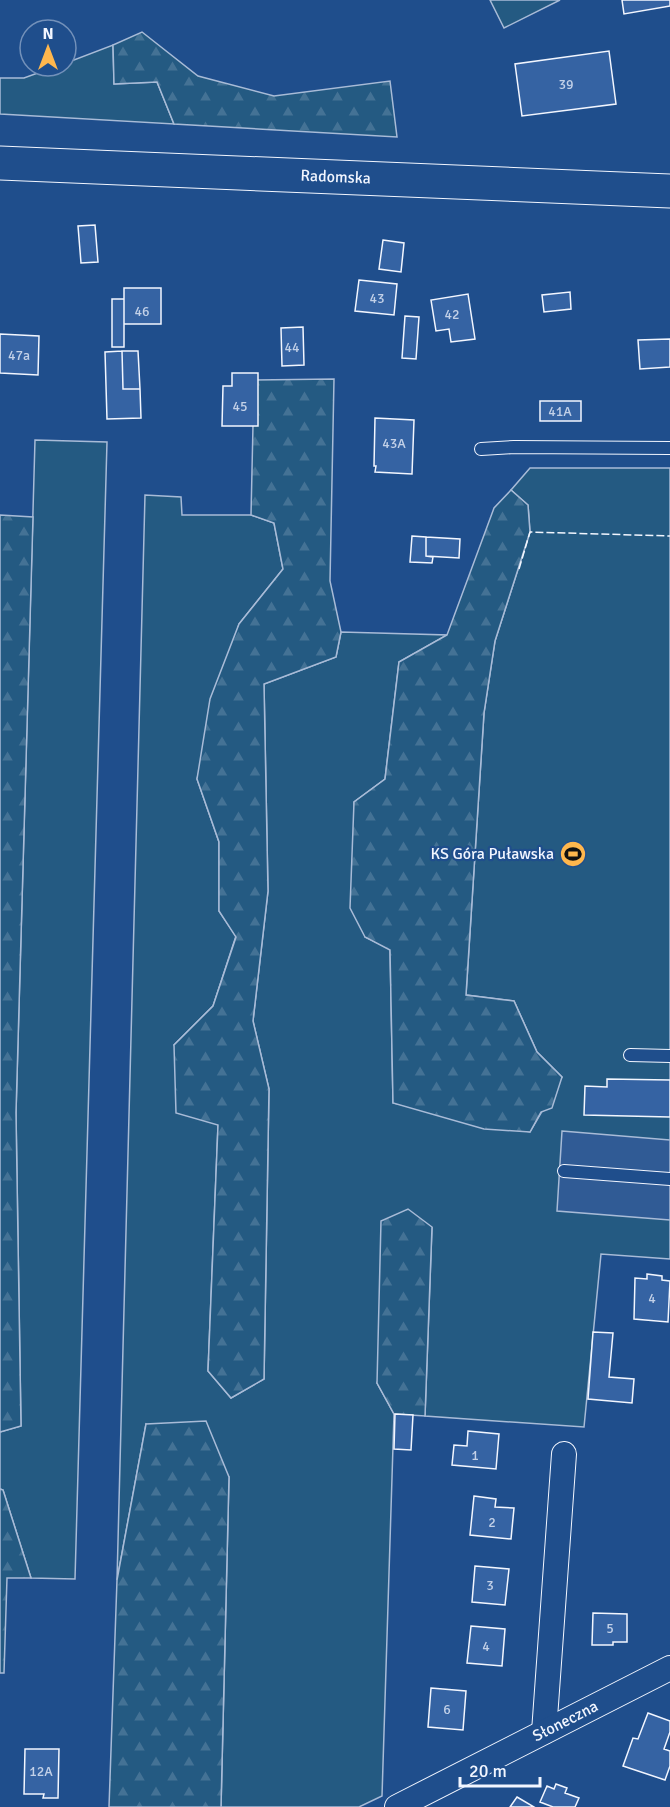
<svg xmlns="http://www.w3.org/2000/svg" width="670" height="1807" viewBox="0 0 670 1807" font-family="Signika,sans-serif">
<defs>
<pattern id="forest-firs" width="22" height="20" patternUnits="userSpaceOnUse" patternTransform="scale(1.5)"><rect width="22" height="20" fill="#245a82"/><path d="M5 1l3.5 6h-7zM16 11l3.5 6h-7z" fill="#447295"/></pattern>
</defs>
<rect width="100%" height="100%" fill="#1f4e8c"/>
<path fill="#245a82" stroke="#a8bbd7" stroke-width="1.5" d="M490,0H560L504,28Z
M113,45L114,84L157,82L174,124L0,114V78H24L57,66H66V63Z
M35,440L107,442L75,1579L31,1578L3,1490L0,1489V1432L21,1426L16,1113Z
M530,468H670V1259L601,1254L584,1427L425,1416L432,1227L377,1383L394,1414L382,1796L359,1807H221L229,1477L146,1424L117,1580L145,495L181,497L182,515H251L274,523L283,569L239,624L197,779L219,842V911L236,936L213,1006L174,1045L218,1125L208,1371L231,1398L264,1379L269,1089L253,1021L268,891L264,684L336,657L341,632L447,635L399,662L385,779L354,802L365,937L390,949L393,1103L530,1132L562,1077L537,1052L514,1001L466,995L484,713L495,641L530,532L528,505L511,490Z"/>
<path fill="url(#forest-firs)" stroke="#a8bbd7" stroke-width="1.5" d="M142,32L198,76L274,96L390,81L397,137L174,124L157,82L114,84L113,45Z
M334,379L330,581L341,632L336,657L264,684L268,891L253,1021L269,1089L264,1379L231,1398L208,1371L218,1125L176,1113L174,1045L213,1006L236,937L219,911V842L197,779L210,699L239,624L283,569L274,523L251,515L254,380Z
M511,490L528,505L530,532L495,641L484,713L466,995L514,1001L537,1052L562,1077L552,1108L541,1112L530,1132L484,1129L393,1103L390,950L365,937L350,908L354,802L385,779L399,662L447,635L494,508Z
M0,515L33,517L16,1113L21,1426L0,1432Z
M408,1209L432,1227L425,1416L394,1414L377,1383L381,1221Z
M206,1421L229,1477L221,1807H109L117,1580L146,1424Z
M0,1489L3,1490L31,1578H7L4,1673H0Z"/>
<path fill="#305b95" stroke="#a8bbd7" stroke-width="1.5" d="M562,1131L670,1140V1220L557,1211Z"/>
<path fill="#3563a3" stroke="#f2f6ff" stroke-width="1.5" d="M622,0H670V6L624,14Z
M609,51L616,104L522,116L515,64Z
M95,225L98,262L81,263L78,226Z
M383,240L404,243L401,272L379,269Z
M359,280L397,284L394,315L355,311Z
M124,288H161V324H124Z
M570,292L571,309L544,312L542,295Z
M468,294L475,339L451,342L449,329L436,331L431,300Z
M112,299H124V347H112Z
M405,316L419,317L416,359L402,358Z
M303,327L304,365L282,366L281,328Z
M0,334L39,336L38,375L0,373Z
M670,339V367L640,369L638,340Z
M122,351H138L140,389H123Z
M122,351L123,389H140L141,418L107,419L105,352Z
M232,373H258V426H222L223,386H232Z
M540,401H581V421H540Z
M375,418L414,420L412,474L375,472L376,466H374Z
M412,536L426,537V556L433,557L432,563L410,562Z
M426,537L460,539L459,558L426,556Z
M607,1079L670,1080V1117L584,1115L585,1086L607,1087Z
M647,1274L662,1276V1280L670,1281L668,1322L634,1319L635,1278L647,1279Z
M593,1332L613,1333L609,1377L634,1379L632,1403L588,1399Z
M395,1414L413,1415L411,1450L394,1449Z
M468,1431L499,1434L496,1469L452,1465L454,1445L467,1446Z
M474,1496L496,1499L495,1507L514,1508L511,1539L470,1535Z
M475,1566L509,1569L505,1605L472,1602Z
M593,1613L627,1614V1642H613V1645H592Z
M471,1626L505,1629L502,1666L467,1663Z
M431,1688L466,1691L463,1730L428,1727Z
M648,1713L670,1721V1732L664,1749L670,1751V1766L665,1780L623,1766L633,1738L638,1739Z
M25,1749H59L58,1798H43L44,1794H24Z
M556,1784L567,1788L565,1793L579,1798L575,1807H553L540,1802L547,1786L554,1789Z
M517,1797L534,1807H510Z"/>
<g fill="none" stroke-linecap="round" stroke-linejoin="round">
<g stroke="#f2f6ff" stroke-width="14">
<path id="lane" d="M481,449L514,447L670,448
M630,1055L670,1056
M564,1171L670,1179"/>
</g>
<g stroke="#f2f6ff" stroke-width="26">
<g id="street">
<path d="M544,1732L564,1454"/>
<path id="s1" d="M397,1807L670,1668"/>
</g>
</g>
<g stroke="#f2f6ff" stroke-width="35">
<g id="secondary">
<path id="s2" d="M0,163L670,191"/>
</g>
</g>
<use href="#lane" stroke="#1f4e8c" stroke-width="12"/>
<use href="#street" stroke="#1f4e8c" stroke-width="24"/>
<use href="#secondary" stroke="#1f4e8c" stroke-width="33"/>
<path stroke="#f2f6ff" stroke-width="1.5" stroke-dasharray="8 3" stroke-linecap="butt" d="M519,569L530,532L670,536"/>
</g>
<defs>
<g id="stadium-disc" transform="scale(1.35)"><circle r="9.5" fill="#ffb74d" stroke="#1f4e8c"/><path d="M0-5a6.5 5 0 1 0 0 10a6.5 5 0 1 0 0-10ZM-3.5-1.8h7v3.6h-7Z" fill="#111"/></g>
</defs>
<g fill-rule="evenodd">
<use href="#stadium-disc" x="573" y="854"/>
</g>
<g text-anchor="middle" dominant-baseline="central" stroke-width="4.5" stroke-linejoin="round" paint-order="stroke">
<g font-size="14" fill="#c3d1e8">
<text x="566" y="84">39</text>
<text x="377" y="298">43</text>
<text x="142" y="311">46</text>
<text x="452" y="314">42</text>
<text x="292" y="347">44</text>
<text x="19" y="355">47a</text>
<text x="240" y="406">45</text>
<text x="560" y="411">41A</text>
<text x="394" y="443">43A</text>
<text x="652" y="1298">4</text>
<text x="475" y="1455">1</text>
<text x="492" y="1522">2</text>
<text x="490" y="1585">3</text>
<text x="610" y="1628">5</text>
<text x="486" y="1646">4</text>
<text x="447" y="1709">6</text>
<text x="41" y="1771">12A</text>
</g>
<g font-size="16" fill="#f2f6ff" stroke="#1f4e8c">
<text stroke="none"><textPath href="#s2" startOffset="336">Radomska</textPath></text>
<text stroke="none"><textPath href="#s1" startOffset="189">Słoneczna</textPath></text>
</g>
<g font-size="16" fill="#f2f6ff" stroke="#1f4e8c" text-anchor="end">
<text x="554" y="854">KS Góra Puławska</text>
</g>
</g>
<g transform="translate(48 48)"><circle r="28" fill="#1f4e8c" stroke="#7391ba" stroke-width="1.5"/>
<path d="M0-4.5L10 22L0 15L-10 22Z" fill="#ffb74d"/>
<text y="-9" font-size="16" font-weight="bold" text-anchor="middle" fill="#f2f6ff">N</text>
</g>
<path d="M460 1777v9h80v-9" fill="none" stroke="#f2f6ff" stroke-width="3"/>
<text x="469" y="1777" font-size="18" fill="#f2f6ff" stroke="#1f4e8c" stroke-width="4.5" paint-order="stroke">20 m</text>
</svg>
